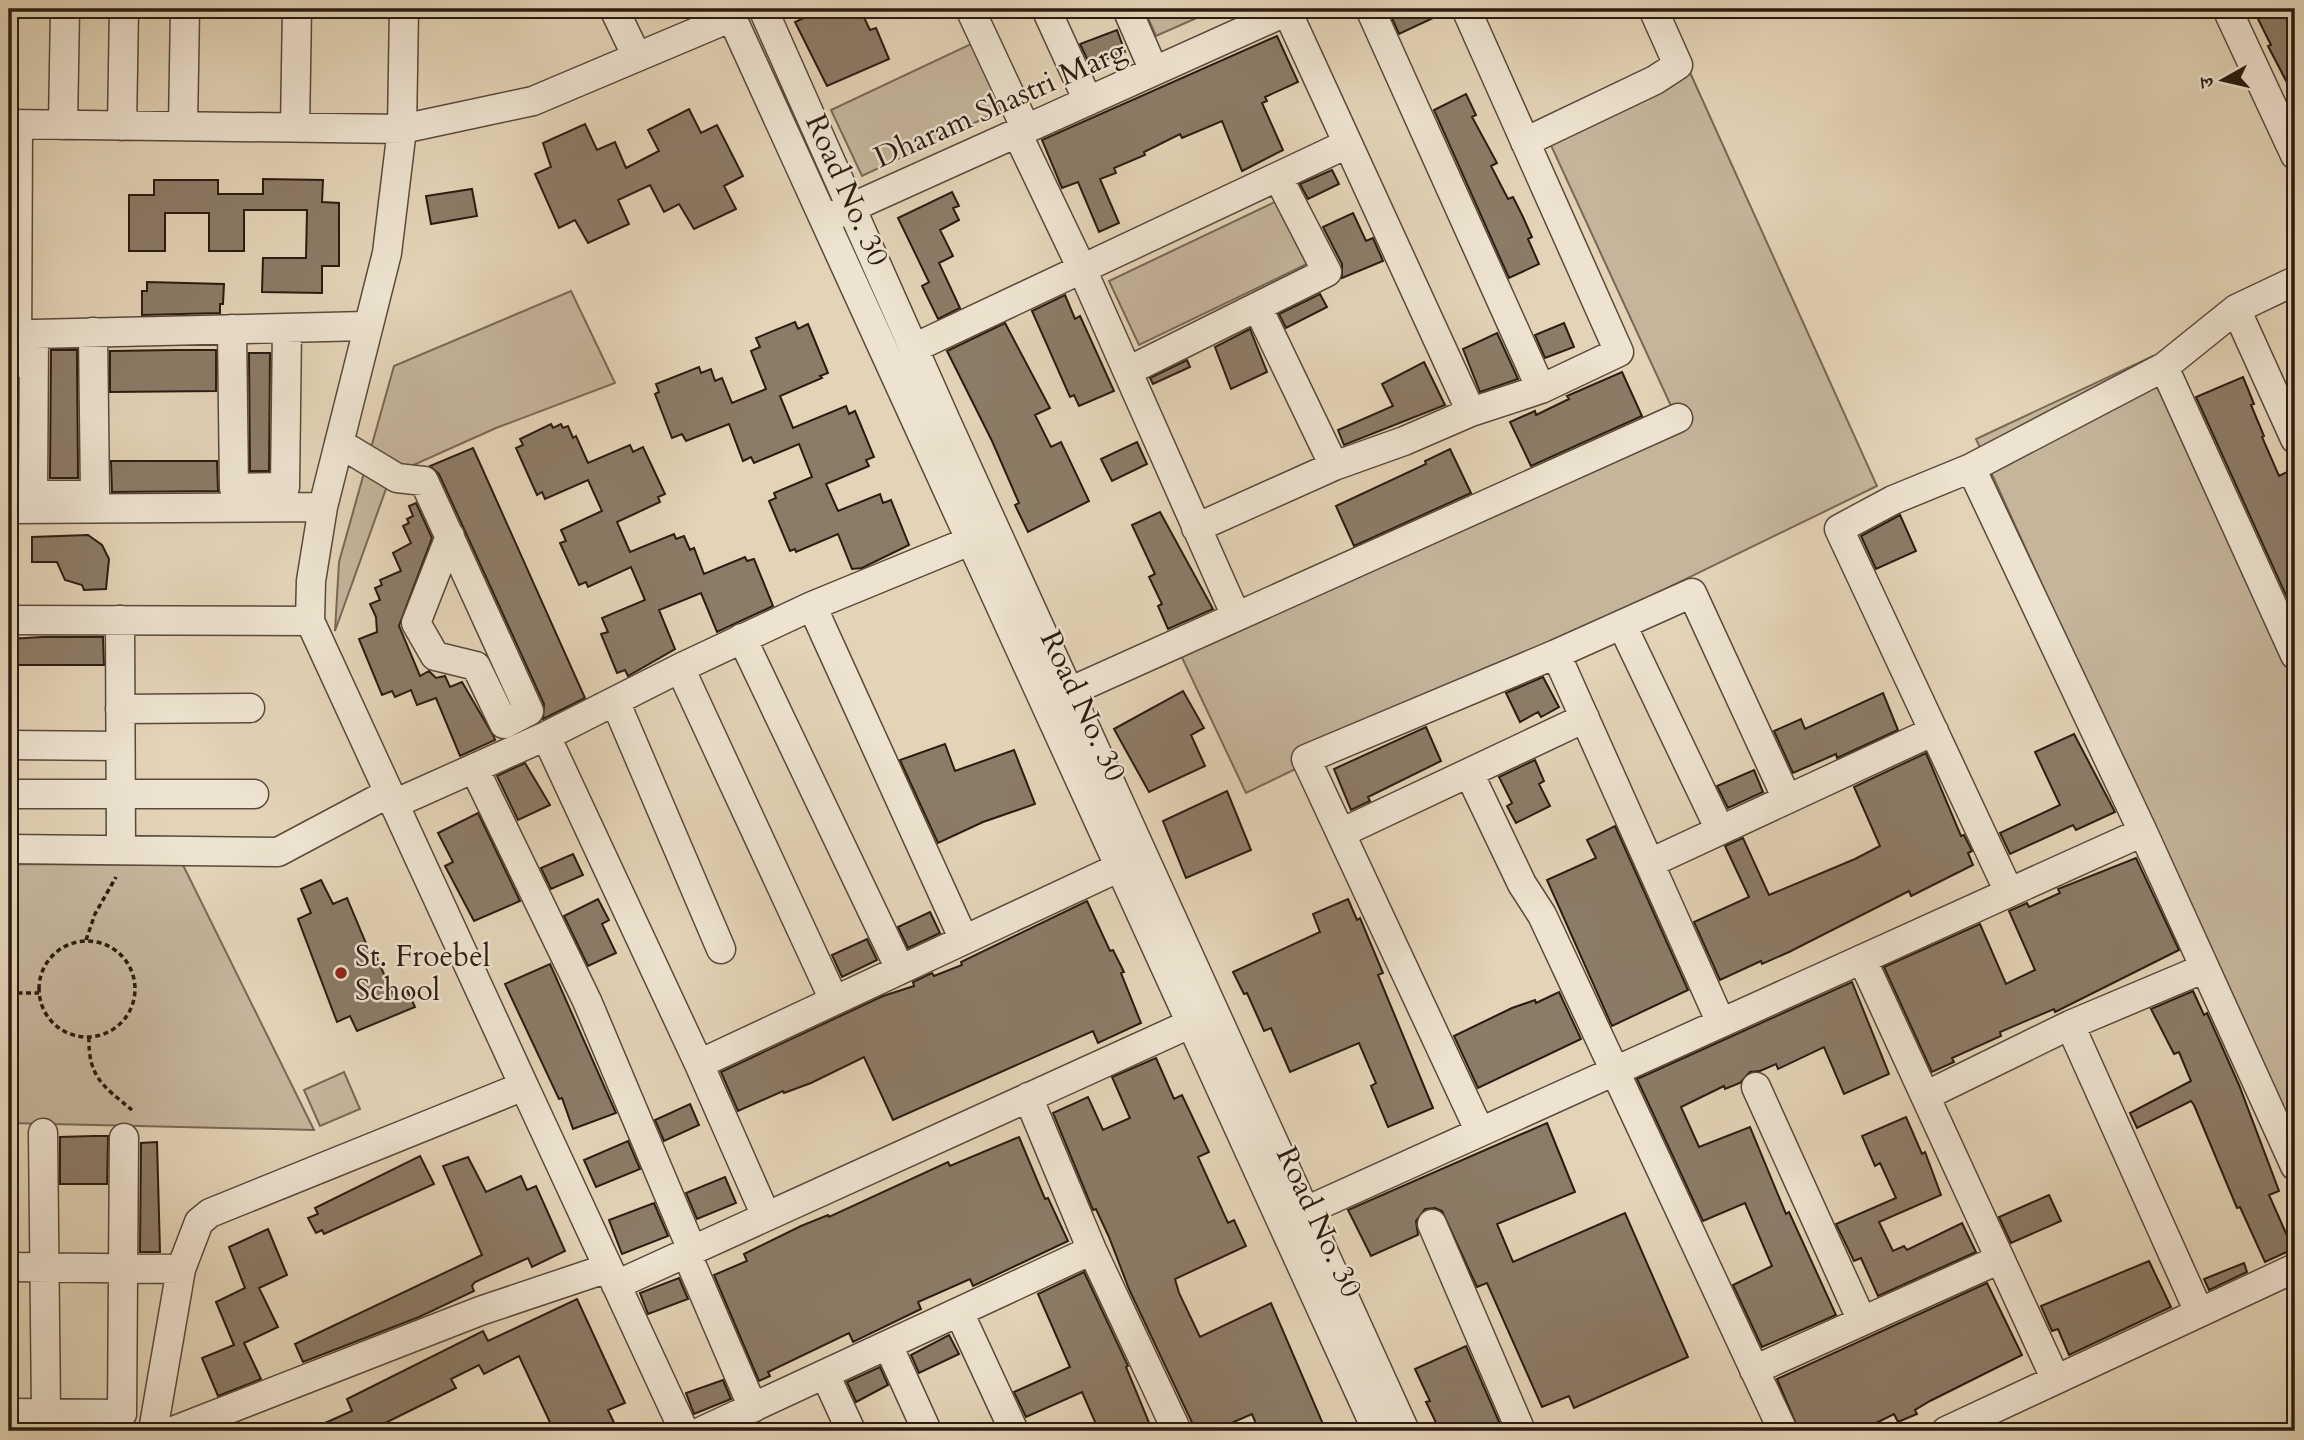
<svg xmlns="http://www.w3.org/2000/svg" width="2304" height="1440" viewBox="0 0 2304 1440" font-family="Cardo,'Noto Serif Devanagari',serif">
<rect width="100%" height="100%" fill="#e3d4b7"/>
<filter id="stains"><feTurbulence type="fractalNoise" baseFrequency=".00286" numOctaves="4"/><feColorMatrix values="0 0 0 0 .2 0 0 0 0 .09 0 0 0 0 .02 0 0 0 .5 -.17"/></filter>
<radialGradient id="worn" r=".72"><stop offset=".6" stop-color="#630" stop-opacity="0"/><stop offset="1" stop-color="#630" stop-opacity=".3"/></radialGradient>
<path fill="#c4b59b" stroke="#786856" stroke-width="2" d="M1144,9H1217L1156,36Z
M973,43L1004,109L862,176L831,110Z
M1688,68L1877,486L1246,793L1177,647L1672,408L1549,141Z
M1281,199L1311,262L1139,345L1109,281Z
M571,291L615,383L496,428L391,475L335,631L339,562L394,366Z
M2153,356L2295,661V1143L1976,439Z
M9,864L183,865L314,1130L9,1123Z
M344,1072L360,1109L320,1126L304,1090Z"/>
<path fill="#8b7c67" stroke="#2b1c11" stroke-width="2" d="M824,9H860L870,30L876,28L889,59L827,86L795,22Z
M1388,9H1450V10L1399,34Z
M2269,9H2295V98L2268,46L2271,45L2256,15Z
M1117,30L1125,52L1090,65L1080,44Z
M1277,36L1298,82L1265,97L1267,101L1262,103L1283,150L1242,171L1222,121L1182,138L1180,134L1144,152L1145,155L1114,168L1116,173L1100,179L1119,223L1099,232L1078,182L1062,188L1042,140Z
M1466,94L1476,115L1472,117L1497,163L1491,166L1508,199L1513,197L1523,217L1532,237L1528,239L1539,264L1509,278L1434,110Z
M689,109L701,133L717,125L743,176L724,186L736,209L694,229L679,204L664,212L650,185L618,200L629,224L588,243L575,220L559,228L535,174L551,167L543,143L585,124L597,150L615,142L626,168L659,151L648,130Z
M1332,170L1339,184L1308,199L1300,184Z
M263,179L323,180L322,202L339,203V266H322V293L262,292L263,258H306L307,210H244V251H209V213H165V251H129V195H154V180H218V194H263Z
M472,189L477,216L431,224L426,196Z
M952,192L959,206L953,208L959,220L940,230L953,256L939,263L960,308L938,319L922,286L929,282L898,218Z
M1353,213L1366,241L1373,238L1383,261L1342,278V264L1323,227Z
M147,282L224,284L223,304H220V313L142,315V291H147Z
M1320,294L1327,307L1286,328L1279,314Z
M1065,295L1075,319L1080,316L1114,391L1079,406L1074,395L1070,397L1032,311Z
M795,322L798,329L808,324L828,373L820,376L822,378L780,396L793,428L846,406L849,414L855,411L874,457L866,460L869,466L826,484L838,511L880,494L883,503L891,500L909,545L862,568L852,569L838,534L796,552L795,549L790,551L769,501L776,498L774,493L812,477L799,444L754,463L751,457L743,461L729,424L686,441L682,434L672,438L655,394L659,392L656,384L699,367L701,373L711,369L715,381L722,378L732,403L766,389L751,351L760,347L756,338Z
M1005,323L1050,408L1035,415L1051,447L1061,442L1089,501L1028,532L1015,505L1019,503L992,441L947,351Z
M1564,323L1574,347L1545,358L1535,335Z
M1250,329L1267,372L1231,389L1215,347Z
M1497,333L1518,379L1480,392L1463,349Z
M51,350H77L78,478H50Z
M176,350H216V391L110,392V351Z
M249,353H270L269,471H250Z
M1187,360L1190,367L1153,384L1150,378Z
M1424,362L1445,405L1344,445L1338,430L1393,406L1382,384Z
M1622,372L1642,416L1531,466L1510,422L1535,411L1536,415L1569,399L1567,396Z
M2243,377L2254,404L2251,405L2264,436L2262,437L2279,476L2289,471L2295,485V615L2196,397Z
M551,424L553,428L561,424L563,428L568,426L573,438L576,436L588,463L630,445L633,452L643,447L665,494L658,497L660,502L617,522L630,552L674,534L676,539L684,536L690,550L694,548L704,574L745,557L747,561L754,559L773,606L717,632L701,593L659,610L675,649L628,676L625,670L617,673L601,634L608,632L602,618L645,600L631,567L588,587L586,582L579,585L560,543L566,541L561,530L602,511L588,480L545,499L542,492L537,495L516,448L523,445L520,439Z
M1137,442L1147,464L1112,481L1101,459Z
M473,448L585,698L543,719L544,704L439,474L430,466Z
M1450,449L1471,493L1354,546L1336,506L1426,464L1425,461Z
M111,461H217L218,491L112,492Z
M416,503L432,538L399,626L420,676L429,671L436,678L445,676L450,687L462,682L494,737L495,740L460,756L436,698L417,705L411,690L395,697L392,691L382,695L359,639L377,632L376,617L370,604L380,600L375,588L382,585L380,580L401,571L393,553L411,543L403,526L409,523L407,519L413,516L409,506Z
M1160,512L1213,609L1168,629L1158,606L1162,604L1149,577L1155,574L1132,525Z
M1900,515L1916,551L1876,569L1861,536Z
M88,535L102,545L109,559L106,589L84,590L82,585L65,580L57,562H32V537Z
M42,637H103L104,665H9V639Z
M1543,677L1559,707L1541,717L1538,712L1520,722L1506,693Z
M1183,691L1204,728L1191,735L1205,766L1149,792L1114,729Z
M1883,693L1898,730L1837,758L1836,754L1793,773L1774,731L1801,719L1805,729Z
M1426,727L1441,761L1368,797L1370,801L1351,810L1334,769Z
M2074,734L2115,812L2076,830L2073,825L2010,854L2000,833L2060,805L2035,752Z
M945,744L955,771L1014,750L1035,804L983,822L938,843L900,760Z
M1926,753L1961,836L1964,835L1972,851L1968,853L1973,865L1911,896L1909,891L1789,952L1762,964L1761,961L1720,980L1694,922L1749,897L1725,846L1743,838L1769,895L1855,859L1880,846L1854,787Z
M1535,760L1544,781L1539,784L1550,806L1516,823L1507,806L1512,803L1499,777Z
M525,763L550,805L518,820L497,776Z
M1754,770L1763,792L1728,808L1717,786Z
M1227,791L1251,850L1186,878L1163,821Z
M478,813L520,901L474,921L445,866L453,862L438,833Z
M1615,826L1688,990L1612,1026L1547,880L1596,858L1587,840Z
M573,854L583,875L551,889L541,868Z
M2136,858L2179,950L2055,1012L2054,1009L2000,1032L2001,1036L1952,1058L1954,1062L1932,1072L1884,967L1980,924L2006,984L2035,970L2009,911L2027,903L2029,907L2060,893L2058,889Z
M321,880L333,904L347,898L370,953L374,951L392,993L406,987L415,1007L357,1031L350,1016L337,1022L298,919L311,913L301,889Z
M598,899L609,920L602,924L616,953L588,966L564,916Z
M1348,899L1357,920L1360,918L1383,973L1378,975L1433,1108L1388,1127L1371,1086L1376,1083L1359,1043L1290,1072L1271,1028L1264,1031L1247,993L1244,994L1233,972L1320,932L1313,914Z
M1087,901L1110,951L1113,950L1124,972L1121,973L1141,1023L1098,1043L1093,1031L893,1120L864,1057L811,1083L784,1093L783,1091L738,1111L721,1072L883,996L914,986L913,982L932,973L934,976L962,965L961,962Z
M930,912L940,933L908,948L898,927Z
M867,939L877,960L842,977L832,955Z
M550,964L616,1113L573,1129L562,1098L559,1099L505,984Z
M1852,982L1889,1074L1844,1094L1824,1047L1778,1069L1776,1064L1760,1071L1750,1072L1740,1083L1725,1089L1724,1086L1681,1107L1699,1147L1750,1127L1786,1214L1789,1212L1836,1315L1762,1347L1733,1285L1772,1266L1745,1203L1703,1221L1637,1079Z
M2193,991L2204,1015L2207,1013L2239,1085L2279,1191L2269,1195L2293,1249L2265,1262L2240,1207L2237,1208L2194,1105L2191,1101L2137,1128L2130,1113L2191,1081L2179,1052L2174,1054L2151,1009Z
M1559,992L1581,1039L1478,1088L1454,1036L1512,1008L1535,1000L1536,1003Z
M1156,1058L1174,1099L1182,1095L1209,1152L1198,1157L1228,1223L1234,1220L1246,1246L1175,1279L1179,1293L1200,1337L1271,1303L1326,1431H1259L1252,1414L1213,1431H1196L1129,1289L1109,1237L1096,1209L1093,1210L1053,1113L1088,1097L1103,1130L1130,1118L1112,1077Z
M690,1104L699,1125L664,1141L655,1120Z
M1906,1117L1922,1154L1925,1152L1941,1195L1879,1222L1893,1251L1904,1246L1907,1250L1962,1223L1976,1252L1878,1296L1861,1258L1854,1261L1836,1224L1896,1198L1880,1163L1875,1166L1862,1136Z
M1547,1123L1575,1192L1497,1224L1513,1262L1625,1213L1688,1357L1574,1408L1569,1396L1542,1407L1487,1283L1477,1287L1442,1211L1435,1208L1425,1209L1416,1221L1418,1235L1371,1256L1348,1210Z
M93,1136H108L107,1184H60V1137Z
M1019,1137L1045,1199L1048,1198L1068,1241L973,1286L970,1279L918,1302L921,1309L853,1342L849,1333L768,1372L770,1376L759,1381L714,1275L747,1261L744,1254L801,1226L828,1215L829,1217L948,1162L950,1166Z
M628,1141L640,1169L596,1187L584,1160Z
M157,1142L160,1252H140L141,1143Z
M420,1156L434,1184L324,1234L322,1230L316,1233L308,1218L318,1214L315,1208Z
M468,1157L486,1192L521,1176L527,1190L536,1186L565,1251L532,1267L528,1258L475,1282L472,1286L474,1291L419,1317L303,1362L295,1344L482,1255L443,1166Z
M725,1177L736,1203L697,1219L686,1193Z
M2049,1195L2061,1221L2011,1243L1999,1217Z
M654,1203L668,1236L622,1254L609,1220Z
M268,1229L287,1275L259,1288L278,1327L244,1343L261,1379L218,1396L202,1358L234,1345L216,1302L245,1288L229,1247Z
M2149,1261L2171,1307L2069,1355L2058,1329L2052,1331L2041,1306Z
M2244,1263L2247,1272L2209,1290L2204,1279Z
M1084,1272L1128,1366L1126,1367L1150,1425L1146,1427L1148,1431H1099L1082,1392L1026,1417L1014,1392L1070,1367L1038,1294Z
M679,1278L688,1299L648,1314L640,1293Z
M1987,1283L2022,1355L1930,1401L1915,1410L1917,1414L1898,1422L1894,1414L1868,1427L1870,1431H1799L1777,1379Z
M577,1299L625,1403L608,1410L618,1431H554L519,1356L484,1374L479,1365L451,1379L456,1388L369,1431H307L352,1411L347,1399L483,1331L488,1341Z
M949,1335L959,1354L919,1373L911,1355Z
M1466,1346L1503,1431H1440L1426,1402L1430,1401L1415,1369Z
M880,1367L888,1385L856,1402L847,1382Z
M723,1380L731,1399L694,1414L686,1393Z"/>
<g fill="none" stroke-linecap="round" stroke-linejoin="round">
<g stroke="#594a3a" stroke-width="31">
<path id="minor" d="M614,9L637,57
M728,9L1377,1431
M763,9L946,421L1405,1431
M970,9L1026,129
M1046,9L1088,101
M1127,9L1154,71
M1370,9L1541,389
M2227,9L2295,155
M1287,11L1471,412
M9,124L402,129L404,9
M63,125L65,9
M122,126L124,9
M183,126L185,9
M295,127L297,9
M1017,133L1082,269L1236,616
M1525,142L1655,80L1678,65L1653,9
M835,215L1292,9
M1258,308L1334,466
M2236,309L2295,439
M232,329L234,488L285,487L287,328
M93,332L95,495H33L34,334L366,326
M914,348L1347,144
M17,363L18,124
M2164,367L2295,655
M1128,371L1327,272L1278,177
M339,443L397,478L424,481L529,711L504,724L476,666L435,656L416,623L450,536
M1971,468L2164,367L2236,309L2295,281
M9,509L323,507
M1196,528L1334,466L1404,441L1471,412L1541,389L1619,352L1466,9
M812,606L964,940
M9,620L310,621
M120,620L121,849
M1622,625L1720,830
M742,638L900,969
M1556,654L1692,593L1787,799
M680,668L834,1000
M1069,692L1678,418
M615,701L721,949
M120,709L250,708
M546,736L699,1064
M9,745L120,746
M474,768L587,1001L692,1250
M1469,773L1522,884L1542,915L1783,1431
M9,794H254
M394,804L546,736L680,668L812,606L970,541
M1341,833L1585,718
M9,849L278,852L389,793
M1650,863L1934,731
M2009,892L1839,529L1893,500L1971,468L2143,832L2295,1166
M1862,959L2055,1378
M524,1086L310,621L311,581L323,507L387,253L402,129L533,101L732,17
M1756,1087L1862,1321
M1925,1096L2070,1025
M1028,1097L1092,1250L1177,1431
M1480,1132L1306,759L1556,654L1721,1023
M43,1133L46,1413
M766,1216L699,1064L1120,867
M1288,1219L2143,832
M1432,1224L1521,1431
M686,1252L753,1408
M9,1267L181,1269
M616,1285L1192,1023
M959,1312L1014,1431
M2199,1312L2070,1025L2205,968
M888,1345L927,1431
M1754,1370L2000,1259
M825,1374L851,1431
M9,1413L122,1414L124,1138
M153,1431L181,1269L199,1222L210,1213L524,1086L684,1431
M173,1431L480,1311L608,1268
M702,1431L1092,1250
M1946,1431L2295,1268"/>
</g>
<path stroke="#2b1c11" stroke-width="3.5" stroke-dasharray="5 3.5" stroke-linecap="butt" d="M86,940L95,914L116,877
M39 989a48 48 0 1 1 96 0a48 48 0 1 1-96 0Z
M9,993H39
M89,1037C88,1077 103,1086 132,1110"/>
<use href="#minor" stroke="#ede3d0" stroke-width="28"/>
</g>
<circle fill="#8f2418" stroke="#ede3d0" stroke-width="2.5" cx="341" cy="973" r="7"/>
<g text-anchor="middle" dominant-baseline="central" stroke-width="5" stroke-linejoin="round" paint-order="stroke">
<g font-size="30" fill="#2b1c11" stroke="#ede3d0">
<text transform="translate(1000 104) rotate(-24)">Dharam Shastri Marg</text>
<text transform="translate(847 190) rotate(66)">Road No. 30</text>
<text transform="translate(1083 706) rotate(65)">Road No. 30</text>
<text transform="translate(1319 1222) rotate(65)">Road No. 30</text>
</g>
<g font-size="30" fill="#2b1c11" stroke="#ede3d0" text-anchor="start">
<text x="355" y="956">St. Froebel<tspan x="355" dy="34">School</tspan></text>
</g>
</g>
<rect width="2304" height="1440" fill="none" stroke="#e3d4b7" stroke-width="35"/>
<rect x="10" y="10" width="2283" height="1419" fill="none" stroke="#2b1c11" stroke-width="3.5"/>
<rect x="18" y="18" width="2269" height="1405" fill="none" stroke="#2b1c11" stroke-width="2"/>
<g transform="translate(2223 80) rotate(262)" stroke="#ede3d0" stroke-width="5" paint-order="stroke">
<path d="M0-5L12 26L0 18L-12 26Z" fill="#2b1c11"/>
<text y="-10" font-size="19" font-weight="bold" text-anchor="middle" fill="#2b1c11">उ</text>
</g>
<rect width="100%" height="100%" filter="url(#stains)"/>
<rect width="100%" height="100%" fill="url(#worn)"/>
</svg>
